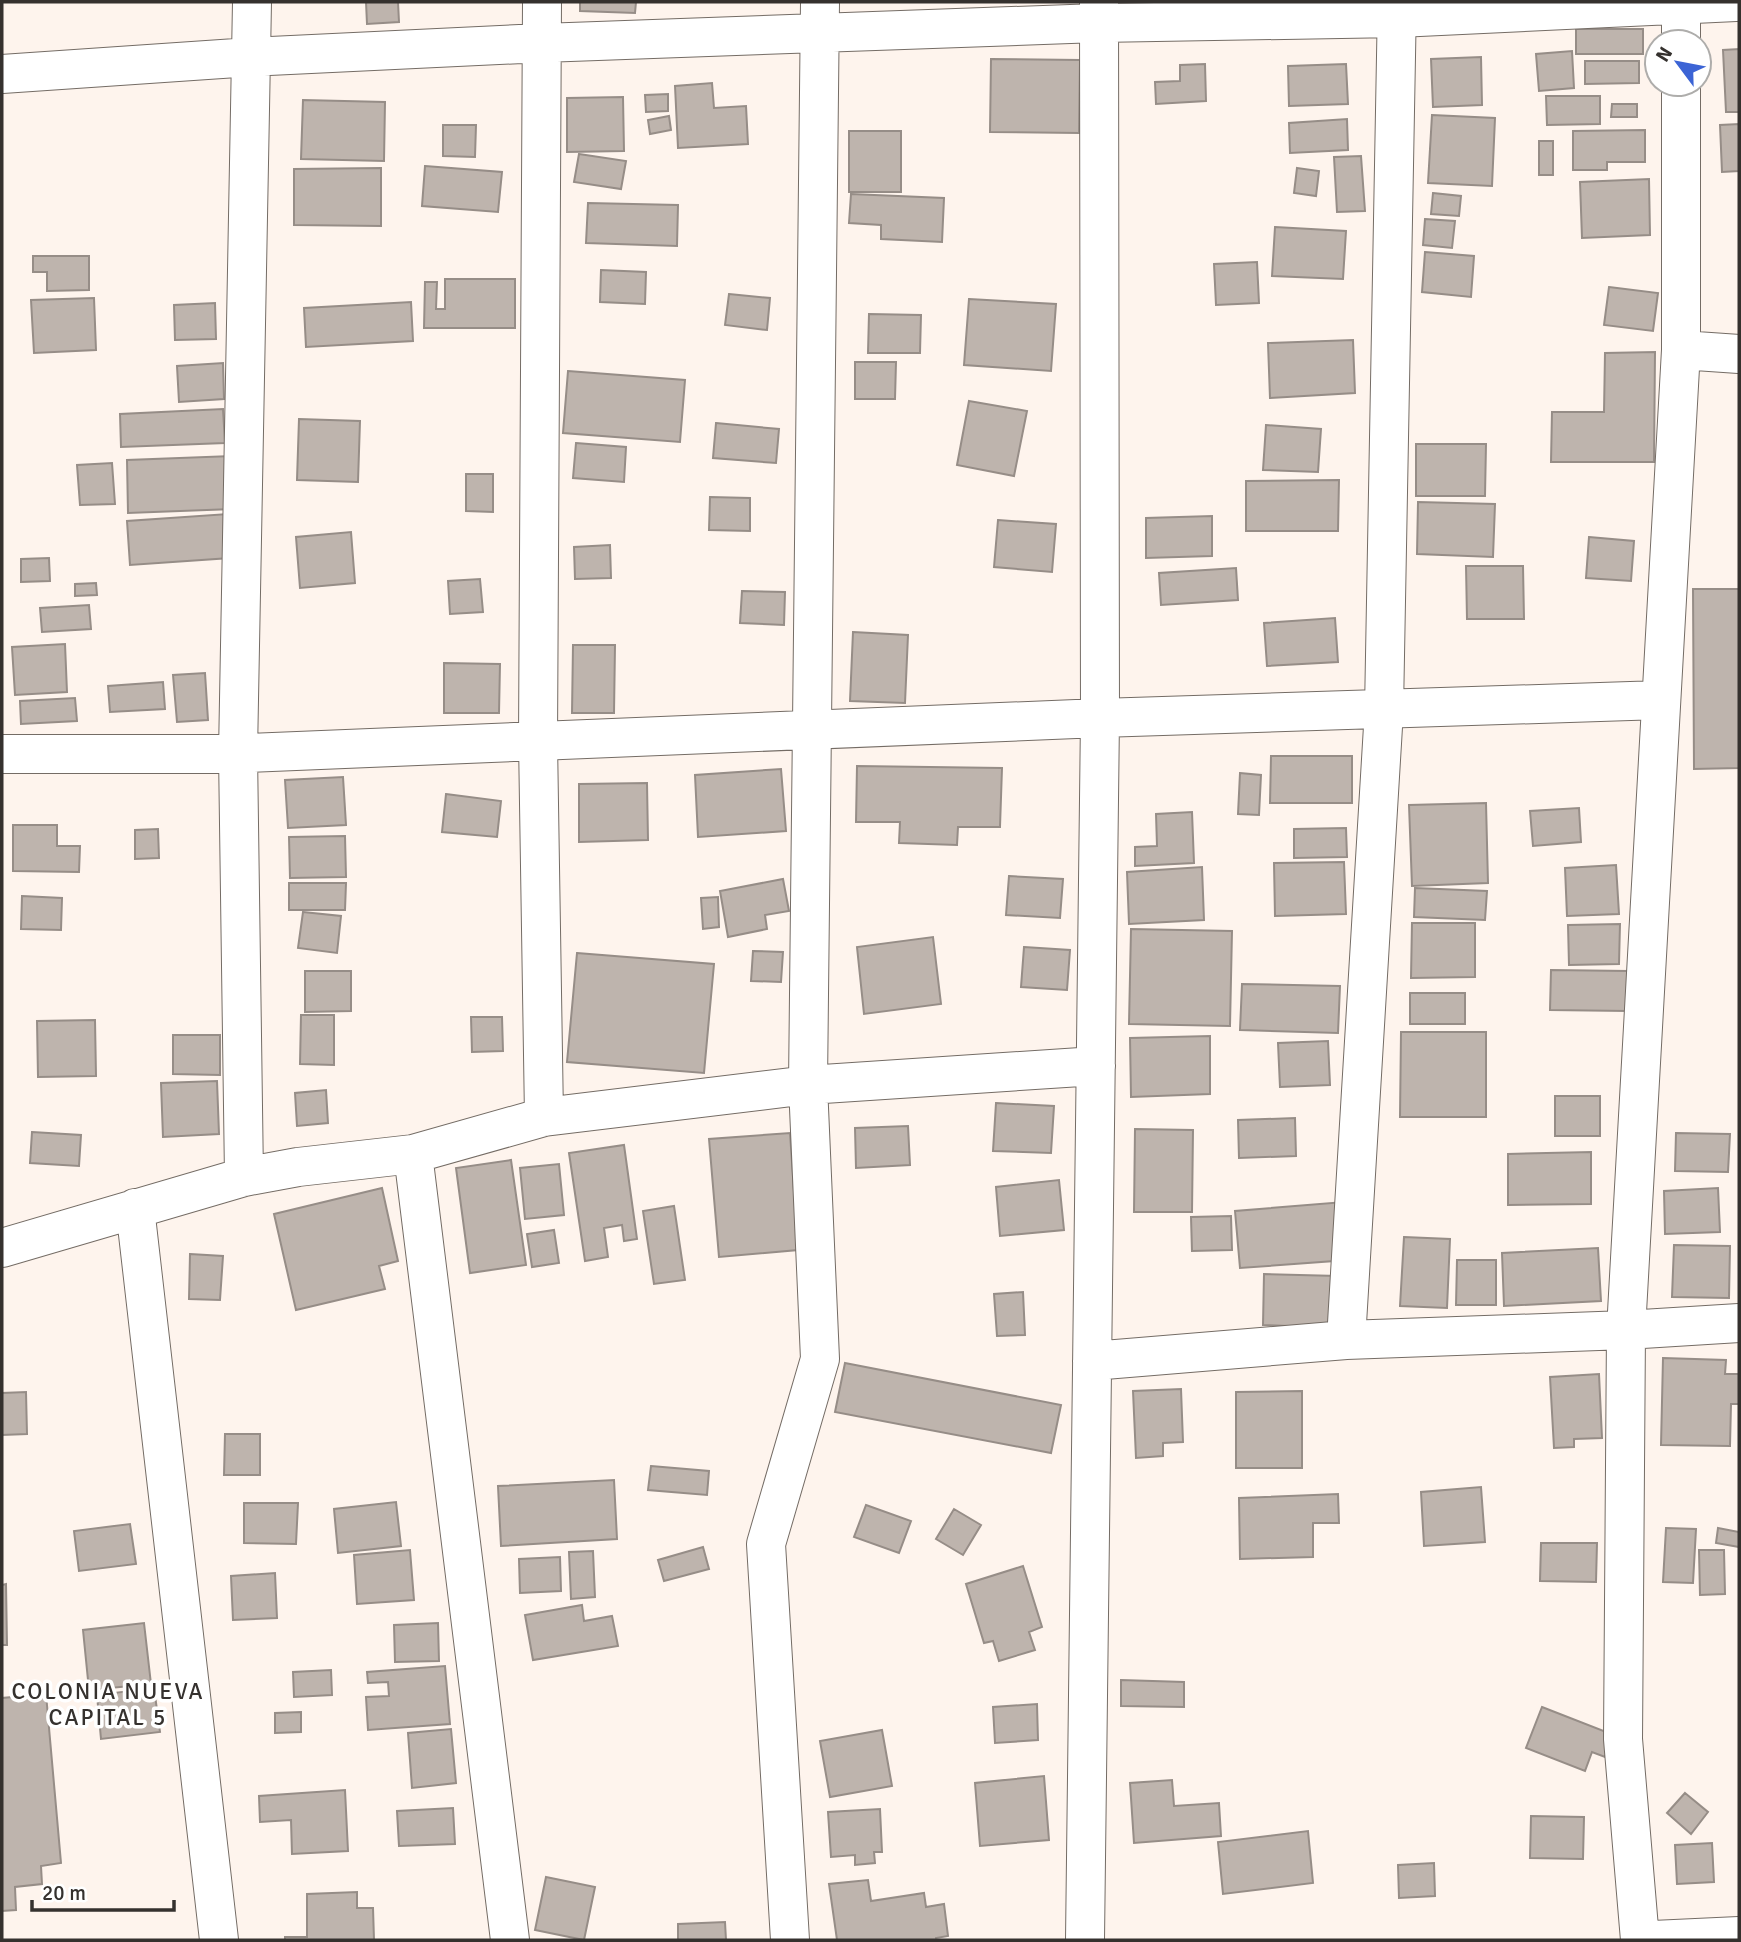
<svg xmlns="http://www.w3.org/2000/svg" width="1741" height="1942" viewBox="0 0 1741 1942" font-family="Signika,sans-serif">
<rect width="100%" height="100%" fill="#fef4ed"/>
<path fill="#beb4ad" stroke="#968d87" stroke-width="2" d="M366,2H398L399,22L367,24Z
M580,2H636L635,13L580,11Z
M1576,29H1643V54H1576Z
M1739,49V112H1726L1723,50Z
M1572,51L1574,88L1539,91L1536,54Z
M1481,57L1482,105L1433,107L1431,59Z
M991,59L1080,60L1079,133L990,132Z
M1585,61H1639V83L1585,84Z
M1205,64L1206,101L1156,104L1155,82L1180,81V65Z
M1346,64L1348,104L1289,106L1288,66Z
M712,83L714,108L746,106L748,144L678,148L675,86Z
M668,94V111L646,112L645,95Z
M1546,96H1600V124L1547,125Z
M623,97L624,151L567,152V98Z
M303,100L385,102L384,161L301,159Z
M1612,104H1637V117H1611Z
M1432,115L1495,118L1492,186L1428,183Z
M669,116L671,130L650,134L648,120Z
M1347,119L1348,150L1290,153L1289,123Z
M1739,124V171L1722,172L1720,125Z
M443,125H476L475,157L443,156Z
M1645,130V162H1607V170H1573V131Z
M849,131H901V192H849Z
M1539,141H1553V175H1539Z
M579,154L626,161L621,189L574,182Z
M1361,156L1365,211L1337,212L1334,157Z
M425,166L502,172L498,212L422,206Z
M381,168V226L294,225V169Z
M1297,168L1319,171L1316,196L1294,193Z
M1649,179L1650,235L1582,238L1580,182Z
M1433,193L1461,196L1459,216L1431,214Z
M851,194L944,198L942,242L881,239V225L849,223Z
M588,203L678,205L677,246L586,243Z
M1425,219L1455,221L1452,248L1423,245Z
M1275,227L1346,231L1343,279L1272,276Z
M1425,252L1474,256L1471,297L1422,292Z
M33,256H89V290L47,291V272H33Z
M1257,262L1259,303L1216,305L1214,264Z
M601,270L646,272L645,304L600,302Z
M445,279H515V328H424L425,282H437L436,309H445Z
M1609,287L1658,293L1653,331L1604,325Z
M729,294L770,298L767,330L725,325Z
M94,298L96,350L34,353L31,300Z
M969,299L1056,304L1051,371L964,365Z
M411,302L413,341L306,347L304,308Z
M215,303L216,339L175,340L174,305Z
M869,314L921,315L920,353H868Z
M1353,340L1355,393L1270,398L1268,343Z
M1655,352L1654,462H1551L1552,412H1604L1605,353Z
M855,362H896L895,399H855Z
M223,363L224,399L179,402L177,366Z
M568,371L685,380L680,442L563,433Z
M969,401L1027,411L1014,476L957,465Z
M223,409L225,443L121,447L120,414Z
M299,419L360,421L358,482L297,480Z
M716,423L779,429L776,463L713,458Z
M1266,425L1321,429L1318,472L1263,470Z
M576,443L626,447L624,482L573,478Z
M1416,444H1486L1485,496H1416Z
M232,456L233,509L128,513L127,460Z
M112,463L115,504L80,505L77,465Z
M466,474H493V512L466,511Z
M1339,480L1338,531H1246V481Z
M710,497L750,498V531L709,530Z
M1418,502L1495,504L1493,557L1417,554Z
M228,514L230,558L130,565L127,521Z
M1212,516V556L1146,558V518Z
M998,520L1056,524L1052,572L994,567Z
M351,532L355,583L300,588L296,537Z
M1589,537L1634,541L1631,581L1586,578Z
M610,545L611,578L575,579L574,547Z
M49,558L50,581L21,582V559Z
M1466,566H1523L1524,619H1467Z
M1236,568L1238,600L1161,605L1159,573Z
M480,579L483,612L450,614L448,581Z
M96,583L97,595L75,596V584Z
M1693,589H1739V768L1694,769Z
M742,591L785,592L784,625L740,623Z
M89,605L91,629L42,632L40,608Z
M1335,618L1338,662L1267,666L1264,623Z
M853,632L908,635L905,703L850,701Z
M65,644L67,692L15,695L12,647Z
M573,645H615L614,713H572Z
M444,663L500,664L499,713H444Z
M205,673L208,720L177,722L173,675Z
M163,682L165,709L110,712L108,686Z
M75,698L77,721L21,724L20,701Z
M1271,756H1352V803H1270Z
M857,766L1002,768L1000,827H958L957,845L899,843L900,822H856Z
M781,769L786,831L698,837L695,775Z
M1240,773L1261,775L1259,815L1238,814Z
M343,777L346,825L288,828L285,780Z
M647,783L648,840L579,842V784Z
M446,794L501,801L497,837L442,832Z
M1486,803L1488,883L1412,886L1409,805Z
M1579,808L1581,842L1533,846L1530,811Z
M1192,812L1194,863L1135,866V847L1157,846L1156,814Z
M13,825H57V846H80L79,872L13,871Z
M1346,828L1347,857L1294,858V829Z
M158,829L159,858L135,859V830Z
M345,836L346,877L290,878L289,837Z
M1344,862L1346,914L1275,916L1274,863Z
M1616,865L1619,914L1567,916L1565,868Z
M1202,867L1204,920L1129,924L1127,872Z
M1009,876L1063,879L1060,918L1006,915Z
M783,879L789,911L765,915L767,929L728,937L720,891Z
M289,883H346L345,910H289Z
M1415,888L1487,891L1485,920L1414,917Z
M22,896L62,898L61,930L21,929Z
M718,897L719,927L703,929L701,898Z
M303,912L341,916L337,953L298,948Z
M1412,923H1475V977L1411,978Z
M1620,924L1619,964L1569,965L1568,925Z
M1131,929L1232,931L1230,1026L1129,1024Z
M933,937L941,1004L864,1014L857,947Z
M1024,947L1070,950L1067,990L1021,987Z
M753,951L783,952L781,982L751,981Z
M577,953L714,964L704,1073L567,1062Z
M1551,970L1628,971L1627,1011L1550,1010Z
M305,971H351V1011L305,1012Z
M1242,984L1340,986L1338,1033L1240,1030Z
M1410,993H1465V1024H1410Z
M301,1015H334V1065L300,1064Z
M471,1017H502L503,1051L472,1052Z
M95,1020L96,1076L38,1077L37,1021Z
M1401,1032H1486V1117H1400Z
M173,1035H220V1075L173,1074Z
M1210,1036V1094L1131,1097L1130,1038Z
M1328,1041L1330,1085L1280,1087L1278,1043Z
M217,1081L219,1134L163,1137L161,1083Z
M326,1090L328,1123L297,1126L295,1093Z
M1555,1096H1600V1136H1555Z
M996,1103L1054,1106L1051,1153L993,1151Z
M1295,1118L1296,1156L1239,1158L1238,1120Z
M908,1126L910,1165L856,1168L855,1128Z
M1135,1129L1193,1130L1192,1212H1134Z
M32,1132L81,1135L79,1166L30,1163Z
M790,1133L798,1250L719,1257L709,1139Z
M1676,1133L1730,1134L1728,1172L1675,1171Z
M624,1145L637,1239L624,1241L622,1225L604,1228L608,1257L585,1261L569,1153Z
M1591,1152V1204L1508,1205V1154Z
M511,1160L526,1265L470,1273L456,1168Z
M559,1164L564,1215L525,1219L520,1168Z
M1059,1180L1064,1230L1000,1236L996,1187Z
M382,1188L398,1261L379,1266L385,1289L296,1310L274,1214Z
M1718,1188L1720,1232L1665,1234L1664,1191Z
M1344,1202L1348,1260L1240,1268L1235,1211Z
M674,1206L685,1280L654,1284L643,1211Z
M1231,1216L1232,1250L1192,1251L1191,1217Z
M554,1230L559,1263L532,1267L527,1234Z
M1404,1237L1450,1239L1447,1308L1400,1306Z
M1674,1245L1730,1246L1729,1298L1672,1297Z
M1598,1248L1601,1301L1504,1306L1502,1253Z
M190,1254L223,1256L220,1300L189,1299Z
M1457,1260H1496V1305H1456Z
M1264,1274L1338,1276L1337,1328L1263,1325Z
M1023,1292L1025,1335L997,1336L994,1294Z
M1663,1358L1726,1360L1725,1374H1739V1404H1731L1730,1446L1661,1445Z
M845,1363L1061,1405L1051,1453L835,1412Z
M1599,1374L1602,1438L1574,1439V1447L1554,1448L1550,1377Z
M1181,1389L1183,1442L1163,1443V1456L1136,1458L1133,1391Z
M1302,1391V1468H1236V1392Z
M26,1392L27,1434L2,1435V1393Z
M225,1434H260V1475H224Z
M651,1466L709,1471L707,1495L648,1490Z
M614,1480L617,1539L501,1546L498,1486Z
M1481,1487L1485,1542L1424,1546L1421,1492Z
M1338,1494L1339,1523H1313V1557L1240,1559L1239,1498Z
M396,1502L401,1546L338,1553L334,1509Z
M244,1503H298L296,1544L244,1543Z
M866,1505L911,1521L899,1553L854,1537Z
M954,1509L981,1525L963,1555L936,1539Z
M130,1524L136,1564L79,1571L74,1531Z
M1666,1528L1696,1529L1693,1583L1663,1582Z
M1718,1528L1739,1532V1547L1716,1543Z
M1541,1543H1597L1596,1582L1540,1581Z
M703,1547L709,1569L664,1581L658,1560Z
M410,1550L414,1600L357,1604L354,1555Z
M1699,1550H1724L1725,1594L1700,1595Z
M593,1551L595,1597L571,1599L569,1552Z
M560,1557L561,1591L520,1593L519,1559Z
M1023,1566L1042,1627L1029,1632L1035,1650L999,1661L993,1641L984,1643L966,1584Z
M275,1573L277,1618L233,1620L231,1576Z
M6,1584L7,1645H2V1585Z
M582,1605L584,1621L612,1616L618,1646L533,1660L525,1615Z
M144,1623L151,1684L89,1690L83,1630Z
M438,1623L439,1661L395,1662L394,1625Z
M445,1666L450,1724L368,1730L366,1697L389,1696L388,1682L368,1683L367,1672Z
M331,1670L332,1695L294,1697L293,1672Z
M1121,1680L1184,1682V1707L1121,1706Z
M154,1688L160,1732L101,1739L97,1695Z
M46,1694L61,1863L41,1866L42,1884L15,1887L16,1910L2,1911V1698Z
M1037,1704L1038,1740L995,1743L993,1707Z
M1542,1707L1614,1735L1605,1757L1592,1752L1585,1771L1526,1748Z
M301,1712V1732L275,1733V1713Z
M451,1729L456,1783L412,1788L408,1733Z
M882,1730L892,1786L830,1797L820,1741Z
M1044,1776L1049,1840L980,1846L975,1783Z
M1172,1780L1174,1806L1219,1803L1221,1836L1134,1843L1130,1783Z
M345,1790L348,1851L292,1854L291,1820L260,1822L259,1796Z
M1685,1793L1708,1812L1691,1834L1667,1813Z
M453,1808L455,1844L399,1846L397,1811Z
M880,1809L882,1852H874L875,1863L855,1865V1855L831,1857L828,1812Z
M1531,1816L1584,1817L1583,1859L1530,1858Z
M1308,1831L1313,1883L1223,1894L1218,1842Z
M1712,1843L1714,1882L1677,1884L1675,1845Z
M1434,1863L1435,1896L1399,1898L1398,1865Z
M546,1877L595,1887L584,1940L535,1930Z
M868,1880L871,1901L924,1893L926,1907L944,1904L948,1936L936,1938V1940H837L829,1884Z
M357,1892V1908H373L374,1940H285V1937H307V1894Z
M725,1922L726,1940H678V1924Z"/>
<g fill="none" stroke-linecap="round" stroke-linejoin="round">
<g stroke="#746c65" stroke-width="40">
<path id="minor" d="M542,2L538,741L544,1117
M1681,42V2
M2,74L251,57L542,43L1098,23L1398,18L1736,2
M1681,350L1739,354
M2,754H222L1100,718L1661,700
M413,1154L510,1940
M244,1177L238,753L252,2
M135,1208L219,1940
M2,1248L244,1177L298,1167L413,1154L544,1117L808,1085L1096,1066
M1346,1340L1384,710L1397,2
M1092,1361L1346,1340L1626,1330L1739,1323
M790,1940L766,1544L820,1359L808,1085L820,2
M1085,1940L1100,718L1099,2
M1640,1940L1623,1739L1626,1330L1681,350V84
M1653,1940L1739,1936"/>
</g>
<use href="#minor" stroke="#fff" stroke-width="38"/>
</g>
<g text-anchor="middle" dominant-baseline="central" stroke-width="7" stroke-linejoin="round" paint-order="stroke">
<g font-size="23" letter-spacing="2" fill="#35312e" stroke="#fff">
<text x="108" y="1691">COLONIA NUEVA<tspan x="108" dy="26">CAPITAL 5</tspan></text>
</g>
</g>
<rect width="1741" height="1942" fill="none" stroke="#35312e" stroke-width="7"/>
<g transform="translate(1678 63) rotate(302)"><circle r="33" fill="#ffffff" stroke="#aeadab" stroke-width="2"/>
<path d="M0-5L12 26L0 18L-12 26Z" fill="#3c64d5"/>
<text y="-10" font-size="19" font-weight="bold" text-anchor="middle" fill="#35312e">N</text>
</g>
<path d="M32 1900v10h142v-10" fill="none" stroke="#35312e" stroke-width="3.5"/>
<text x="42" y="1900" font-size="21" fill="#35312e" stroke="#ffffff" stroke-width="5" paint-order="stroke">20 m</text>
</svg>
